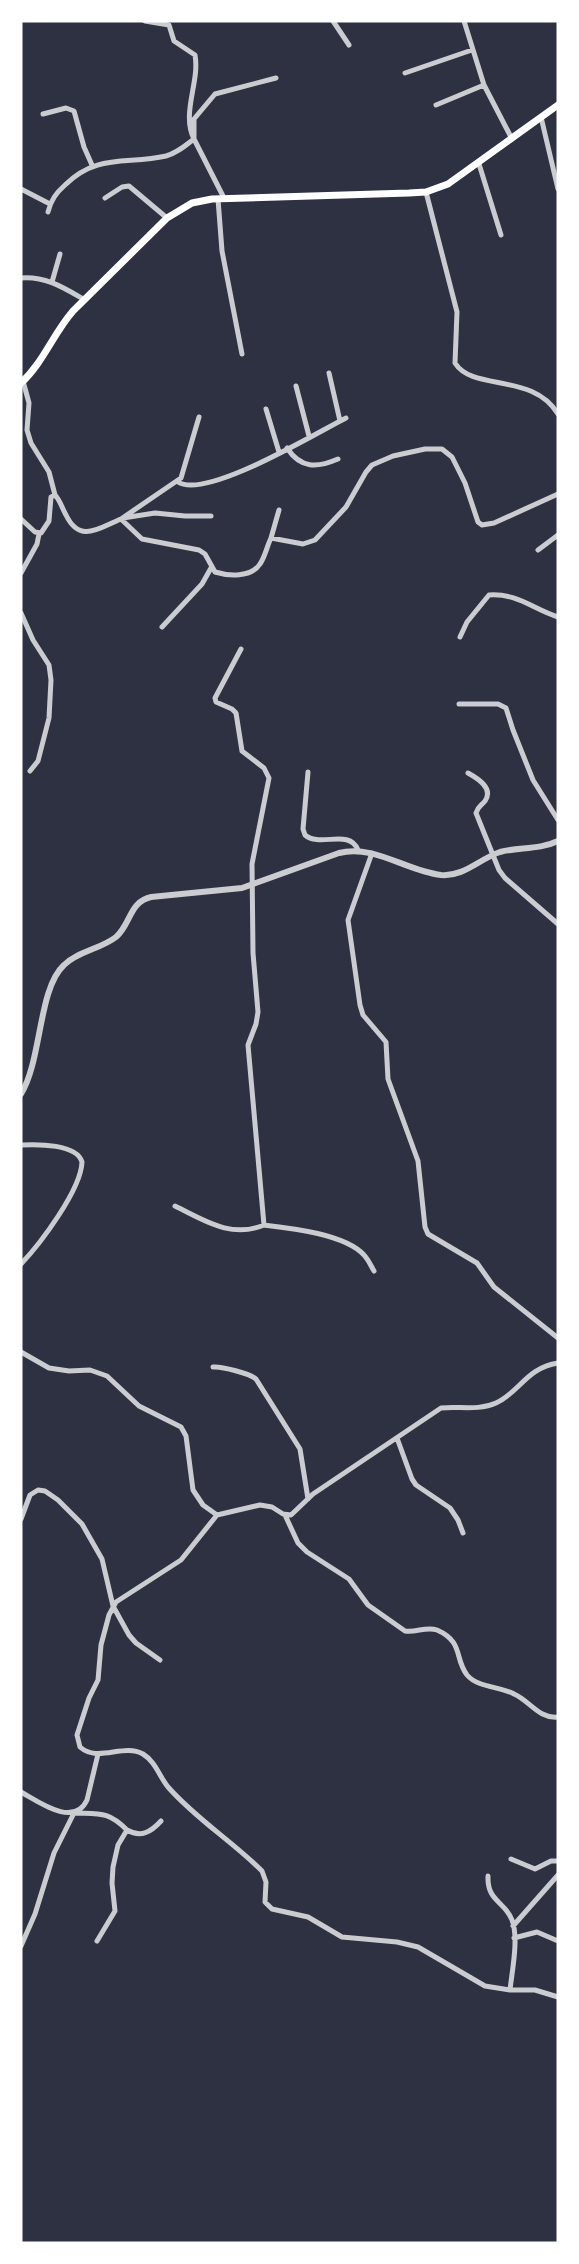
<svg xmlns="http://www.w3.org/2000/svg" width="579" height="2264" viewBox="0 0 579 2264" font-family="Helvetica,sans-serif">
<rect width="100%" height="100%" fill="#2d3142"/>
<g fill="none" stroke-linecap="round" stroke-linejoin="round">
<path stroke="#caccd0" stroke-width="5" d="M333,21L349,45
M464,21L484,85L512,139
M405,73L472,50
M436,105L484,85
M43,114L66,108L74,111L84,147L92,165
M541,117L558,189
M479,164L501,235
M21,189L50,204
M426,192L457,312L455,363C473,392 533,372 558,414
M105,198L122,187L129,186L167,218
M224,198L194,139V119L215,94L276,78
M218,199L222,251L242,354
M48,212C51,200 56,193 65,185C97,153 127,165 166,156C177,153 185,146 194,139C181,113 200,82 195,55L174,41L169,25L145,21
M21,278C46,276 64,288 85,300
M52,282L60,254
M329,373L340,421
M23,381L29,403L27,430L31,443L49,472L55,495
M296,386L309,436
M266,409L279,452
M287,448C301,469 317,468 338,459
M178,482C206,500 316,433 346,418
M123,518L155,513L185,516H211
M21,519L35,532L41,533L49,521L51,497L55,495C60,500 62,508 66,515C80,544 99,528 121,519L142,539L199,550L205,554L215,572C228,576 251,578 260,564C265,557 267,546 271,538L303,544L315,540L346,507L366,472L372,465L393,456L425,449H442L452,457L465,483L478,522L482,525L494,523L558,494
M121,519L181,478L199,417
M271,538L279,510
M538,550L558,535
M21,573L37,544L39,534
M21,613L33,640L49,665L51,680L49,718L38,761L30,771
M162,627L202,584L211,568
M460,637L467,622L489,595C517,593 533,609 558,617
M459,704H498L506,708L513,730L533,780L558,820
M308,772L303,829L305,835C320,848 349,828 358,850
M468,773C477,778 494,788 485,801C481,806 478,806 476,813L499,870L505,878L558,924
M372,853L348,920L360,1005L363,1015L386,1042L388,1079L418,1161L425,1227L428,1234L477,1263L494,1287L558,1338
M21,1145C38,1144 77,1144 82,1162C81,1190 40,1244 21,1264
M175,1206C204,1220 231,1239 264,1225L248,1045L256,1024L258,1012L253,953L252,864L269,778L264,768L242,751L236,713L232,709L216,702L215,698L241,649
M264,1225C290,1228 345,1234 364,1255C368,1259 371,1266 374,1271
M21,1352L49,1368L69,1371L90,1370L107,1376L139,1406L181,1427L186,1436L193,1490L203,1505L217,1515
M558,1363C526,1368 520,1392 496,1403C478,1411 459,1406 441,1408L313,1494L291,1515L283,1514L272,1507L260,1505L217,1515L181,1560L116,1602L109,1615L101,1645L98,1680L89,1698L77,1735L80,1747C98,1763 123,1743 143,1754C156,1762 159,1776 168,1787C196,1819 232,1841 262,1871L266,1882L265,1902L272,1909L308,1917L342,1937L397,1942L418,1947L485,1986L510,1990H535L558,1997
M213,1367C221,1366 251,1374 256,1379L300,1449L308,1499
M397,1438L412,1479L416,1485L450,1508L458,1520L463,1533
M285,1515L298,1543L307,1552L349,1579L368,1605L405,1631C416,1633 426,1626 437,1630C464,1642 454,1658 467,1675C478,1688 500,1686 514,1694C530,1701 539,1719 558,1717
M21,1519L30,1495L38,1490L45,1491L58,1500L82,1524L102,1559L113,1606L129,1635L136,1643L160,1660
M21,1792C39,1802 74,1828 87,1800L98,1754
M127,1830C141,1838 151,1832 161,1821
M511,1859L535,1869L551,1861H558
M488,1876C487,1902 505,1901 512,1920C519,1938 512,1971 510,1990
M513,1926L558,1875
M514,1938L537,1932L558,1941
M21,1946L35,1914L54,1853L74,1813C100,1814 108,1811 127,1830L118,1845L113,1867L112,1883L115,1911L97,1941"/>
<path stroke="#caccd0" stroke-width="6" d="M21,1094C42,1060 38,989 64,965C78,951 101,949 116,937C131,924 129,902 151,897L242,888L339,853C374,844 406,871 441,875C464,877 479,859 500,852C519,847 539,850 558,841"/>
<path stroke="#fff" stroke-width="7" d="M21,383C43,363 53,334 73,311L167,218L192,203L212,199L409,193L426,192L448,184L558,105"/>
</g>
<rect width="579" height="2264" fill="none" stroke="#ffffff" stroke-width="45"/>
</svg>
